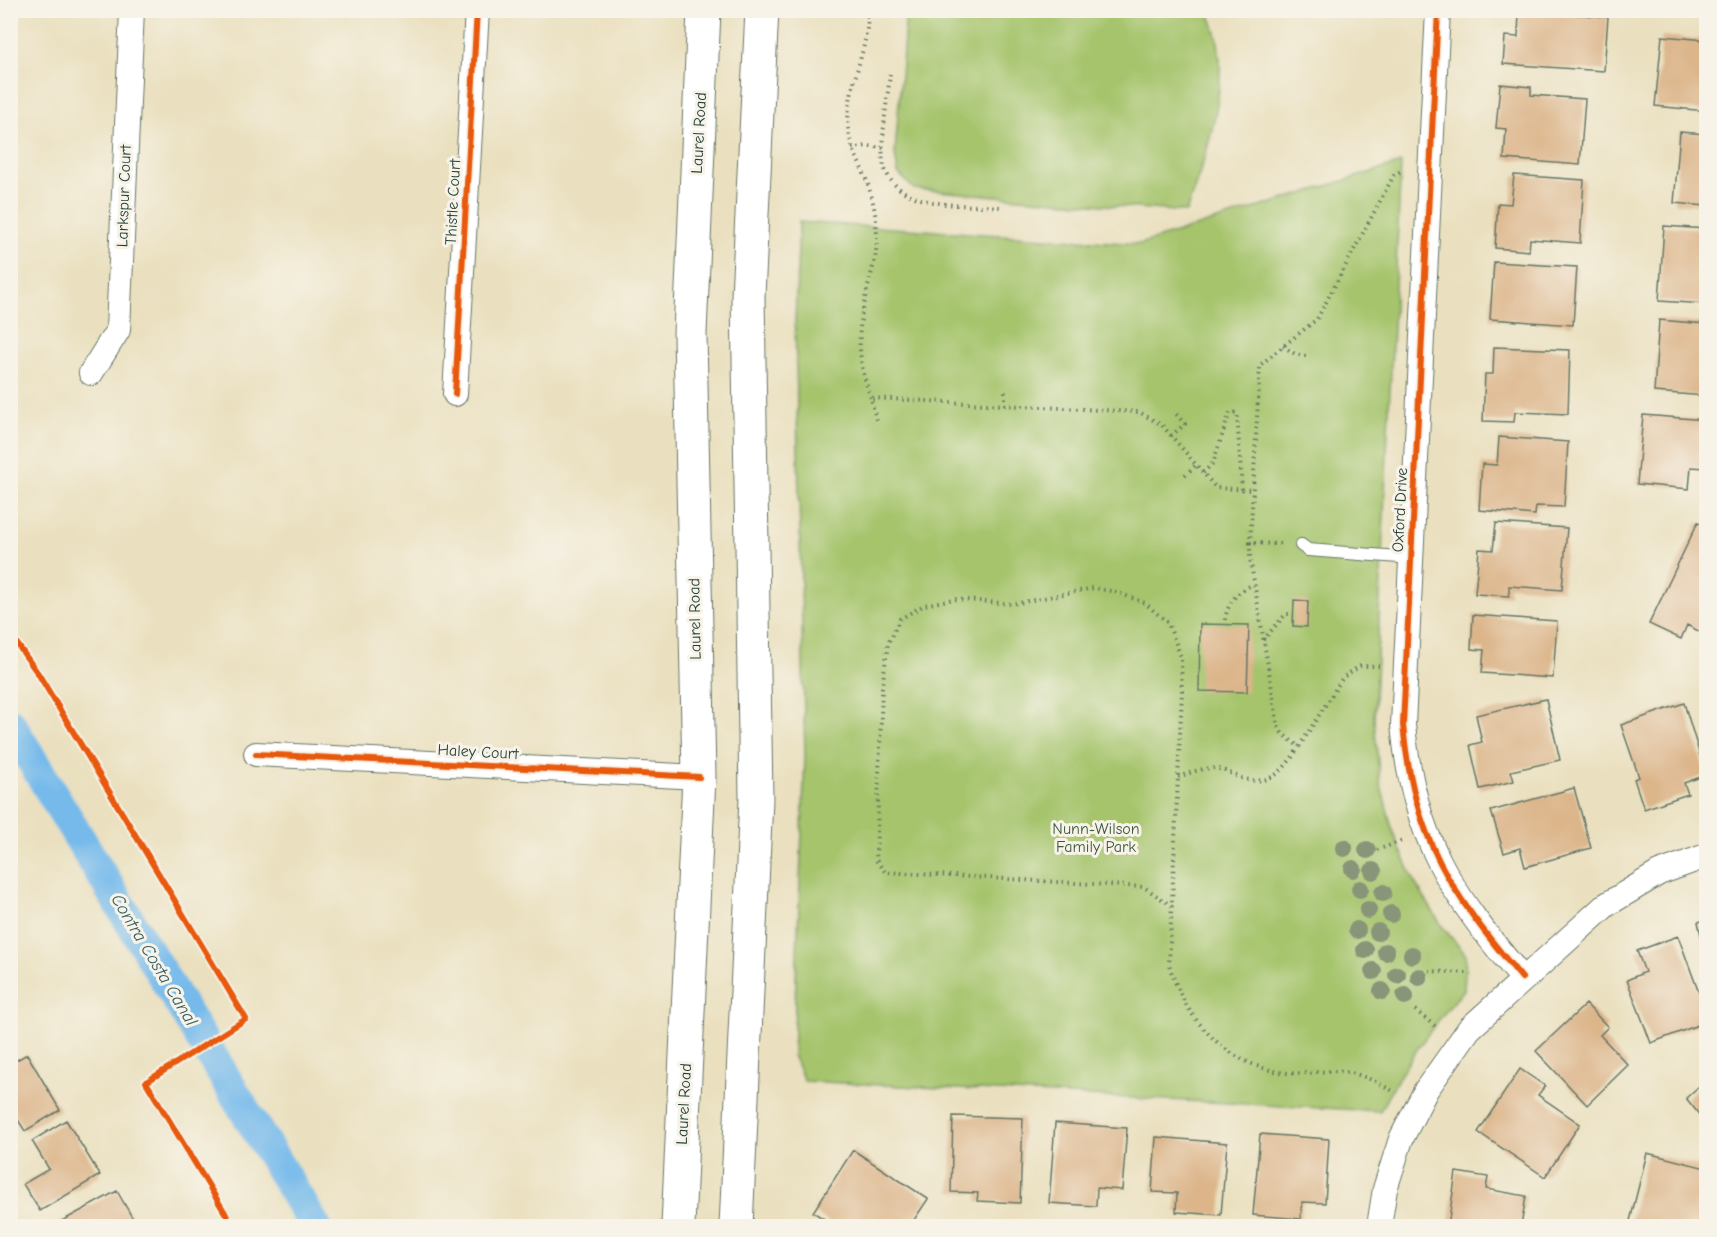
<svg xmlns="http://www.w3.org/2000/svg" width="1717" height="1237" viewBox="0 0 1717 1237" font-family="'Comic Neue',sans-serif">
<rect width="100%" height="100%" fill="#f7f3e8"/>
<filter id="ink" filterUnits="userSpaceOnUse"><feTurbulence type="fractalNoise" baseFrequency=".0167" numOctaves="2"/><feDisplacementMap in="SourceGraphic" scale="12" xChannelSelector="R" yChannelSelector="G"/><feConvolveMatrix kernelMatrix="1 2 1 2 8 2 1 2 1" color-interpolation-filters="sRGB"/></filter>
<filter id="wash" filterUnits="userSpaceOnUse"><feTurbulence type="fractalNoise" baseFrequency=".008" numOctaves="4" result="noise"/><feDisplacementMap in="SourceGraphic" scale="24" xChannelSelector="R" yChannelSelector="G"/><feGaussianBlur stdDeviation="1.35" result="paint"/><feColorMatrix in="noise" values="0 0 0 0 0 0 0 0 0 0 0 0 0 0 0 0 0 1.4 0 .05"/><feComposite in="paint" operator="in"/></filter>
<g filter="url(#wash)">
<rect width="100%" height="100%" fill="#eae0bf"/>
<path fill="#a5c46c" stroke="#628050" stroke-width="1.5" d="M906,11H1208C1237,70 1207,153 1186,212L914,189L898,173L895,154Z
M1401,163L1374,720L1380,782L1393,832L1415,883L1442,926L1466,955L1464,990C1430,1028 1403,1066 1380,1111L804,1081L793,1055L805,756L795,322L799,222L1140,244Z"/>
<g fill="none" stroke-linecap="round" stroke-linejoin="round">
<path stroke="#74baeb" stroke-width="32" d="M10,724L315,1226"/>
</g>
<g id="blocks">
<path fill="#dcb58a" d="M1519,10L1608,17L1604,71L1503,64L1505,36L1518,37Z
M1686,10H1706V16L1686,12Z
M1662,36L1706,40V111L1655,106Z
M1500,84L1531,87V95L1585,99L1580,165L1504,159L1506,129L1496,128Z
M1680,132L1706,134V206L1674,203Z
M1514,175L1584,180L1580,243L1530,239L1529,251L1495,248L1498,203L1511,204Z
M1664,226L1706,229V304L1659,301Z
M1494,262L1577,267L1573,325L1490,319Z
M1659,320L1706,324V396L1654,392Z
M1494,347L1570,350L1568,414L1515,412L1514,422L1483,421L1485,374H1493Z
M1643,415L1706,420V468L1691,467L1689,489L1637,484Z
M1499,437L1568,442L1564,507L1536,506L1535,515L1479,510L1482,464L1497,465Z
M1698,522L1706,526V635L1687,625L1681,639L1649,624Z
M1496,523L1567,528L1562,590L1509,586V596L1475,594L1479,549L1493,550Z
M1294,600L1308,601L1307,627L1293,626Z
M1473,615L1557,621L1553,678L1482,673L1484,650L1471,649Z
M1200,624L1249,625L1247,692L1199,691Z
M1546,699L1560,760L1511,771L1514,781L1480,789L1470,745L1482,742L1476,715Z
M1684,703L1706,775L1684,783L1688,794L1644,809L1634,779L1639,777L1621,725Z
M1574,788L1591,848L1525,867L1520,848L1504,853L1491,811Z
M1706,920V956L1698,922Z
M1678,936L1706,1012V1022L1651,1043L1627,980L1645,972L1637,951Z
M1586,1004L1608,1027L1600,1035L1628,1065L1587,1105L1536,1051Z
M27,1054L60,1110L25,1131L10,1107V1064Z
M1520,1069L1545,1086L1538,1095L1580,1124L1545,1177L1478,1132Z
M1706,1080V1123L1686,1098Z
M953,1116L1023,1118L1020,1203L977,1201L978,1193L951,1192Z
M66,1120L100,1175L40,1211L23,1184L49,1169L32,1141Z
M1055,1123L1127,1128L1122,1190L1097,1188L1096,1206L1049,1203Z
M1260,1134L1329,1139L1325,1203L1302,1202L1301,1219L1253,1215Z
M1156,1137L1227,1143L1221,1215L1176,1212L1177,1193L1152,1192Z
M853,1150L928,1199L910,1226H835L813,1212Z
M1647,1153L1706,1168V1226L1629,1225Z
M1456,1172L1488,1177L1486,1189L1526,1196L1521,1226H1448Z
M117,1191L133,1219L118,1226H53Z"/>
</g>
</g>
<g filter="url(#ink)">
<use href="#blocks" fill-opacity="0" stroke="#667665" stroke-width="1.5"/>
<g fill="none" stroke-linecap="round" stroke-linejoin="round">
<g stroke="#667665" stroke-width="14">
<path id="lane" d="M1301,545L1308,550L1412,558"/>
</g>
<g stroke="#667665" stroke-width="26">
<path id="street" d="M1438,10L1403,725C1414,839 1450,892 1522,978
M91,373L118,330L132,10
M455,394L477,10
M256,754L699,777
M1379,1226L1385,1189L1401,1139L1426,1090L1469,1029L1606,905L1659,873L1706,856"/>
</g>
<g stroke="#667665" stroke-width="35">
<path id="secondary" d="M678,1226L699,777L690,334L704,10
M736,1226L756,799L748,296L762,10"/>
</g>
<path stroke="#667665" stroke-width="4" stroke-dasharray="1.5 4.5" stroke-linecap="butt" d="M868,10C869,49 848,84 848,122C848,149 864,167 870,191C875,207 877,225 877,241C876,262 868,283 864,304C856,336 859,366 871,398
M890,74C888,95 879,149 884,166C897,211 965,204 1003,207
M852,148L868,146L884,148
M1283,346L1295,354L1310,357
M1005,405V389
M876,420L871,398L1139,412L1162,425L1216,488L1253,490
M1171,436L1185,424L1175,413
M1203,473L1213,463L1230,412L1237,413L1242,490
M1185,475L1196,465
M1250,543L1260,365L1317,319L1394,175L1403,170
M1280,544L1250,543V558L1278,726L1282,733L1299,747L1343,677L1360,666H1379
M1225,620C1227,603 1237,592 1252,585
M1263,640L1286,614H1293
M1178,777C1190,773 1205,766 1219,769C1228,771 1236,777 1245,779C1273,786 1285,768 1299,747
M1377,850L1401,841
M1172,906L1144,887L885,872L876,860L882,688L888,643L900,619L924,605L954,599L1013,604L1094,588L1116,592L1145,603L1168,623L1181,657L1182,693L1169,964C1184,1019 1228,1067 1287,1073C1308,1075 1330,1068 1351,1073C1366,1076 1380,1084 1393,1091
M1429,971L1468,973
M1415,1010L1436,1027"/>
<use href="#lane" stroke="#fff" stroke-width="12"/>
<use href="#street" stroke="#fff" stroke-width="24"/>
<use href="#secondary" stroke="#fff" stroke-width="33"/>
<g stroke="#f7f3e8" stroke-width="10">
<path id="cycleway" d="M1438,10L1403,725C1414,839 1450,892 1522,978
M455,394L477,10
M10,634L39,675L246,1019L146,1082L233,1226
M256,754L699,777"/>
</g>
<use href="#cycleway" stroke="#e8590c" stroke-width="6"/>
</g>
<g fill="#899579">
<circle cx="1344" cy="848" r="9"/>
<circle cx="1367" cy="850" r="9"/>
<circle cx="1353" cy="869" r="9"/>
<circle cx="1373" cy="871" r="9"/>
<circle cx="1360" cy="889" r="9"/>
<circle cx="1383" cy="893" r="9"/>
<circle cx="1368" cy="910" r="9"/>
<circle cx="1391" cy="914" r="9"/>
<circle cx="1357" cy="930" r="9"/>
<circle cx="1378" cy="932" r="9"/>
<circle cx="1365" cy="950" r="9"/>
<circle cx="1386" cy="952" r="9"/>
<circle cx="1412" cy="955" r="9"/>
<circle cx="1373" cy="971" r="9"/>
<circle cx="1397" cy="975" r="9"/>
<circle cx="1419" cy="977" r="9"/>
<circle cx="1382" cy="991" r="9"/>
<circle cx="1405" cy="996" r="9"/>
</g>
</g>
<g text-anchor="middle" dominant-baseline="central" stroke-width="6" stroke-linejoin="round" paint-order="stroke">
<g font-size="16" fill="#1f3d34" stroke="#f7f3e8">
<text transform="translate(699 133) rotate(-87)">Laurel Road</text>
<text transform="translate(124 196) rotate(-88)">Larkspur Court</text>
<text transform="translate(453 202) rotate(-87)">Thistle Court</text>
<text transform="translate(1400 510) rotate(-87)">Oxford Drive</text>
<text transform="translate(695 619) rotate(-91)">Laurel Road</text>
<text transform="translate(478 752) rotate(3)">Haley Court</text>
<text transform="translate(684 1104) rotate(-87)">Laurel Road</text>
</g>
<g font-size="16" fill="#3a583f" stroke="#f7f3e8">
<text x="1096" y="829">Nunn-Wilson<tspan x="1096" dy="18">Family Park</tspan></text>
</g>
<g font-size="18" font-style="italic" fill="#345c62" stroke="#f7f3e8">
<text transform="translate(154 960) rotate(59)">Contra Costa Canal</text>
</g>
</g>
<rect width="1717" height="1237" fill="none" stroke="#f7f3e8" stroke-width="36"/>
</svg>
